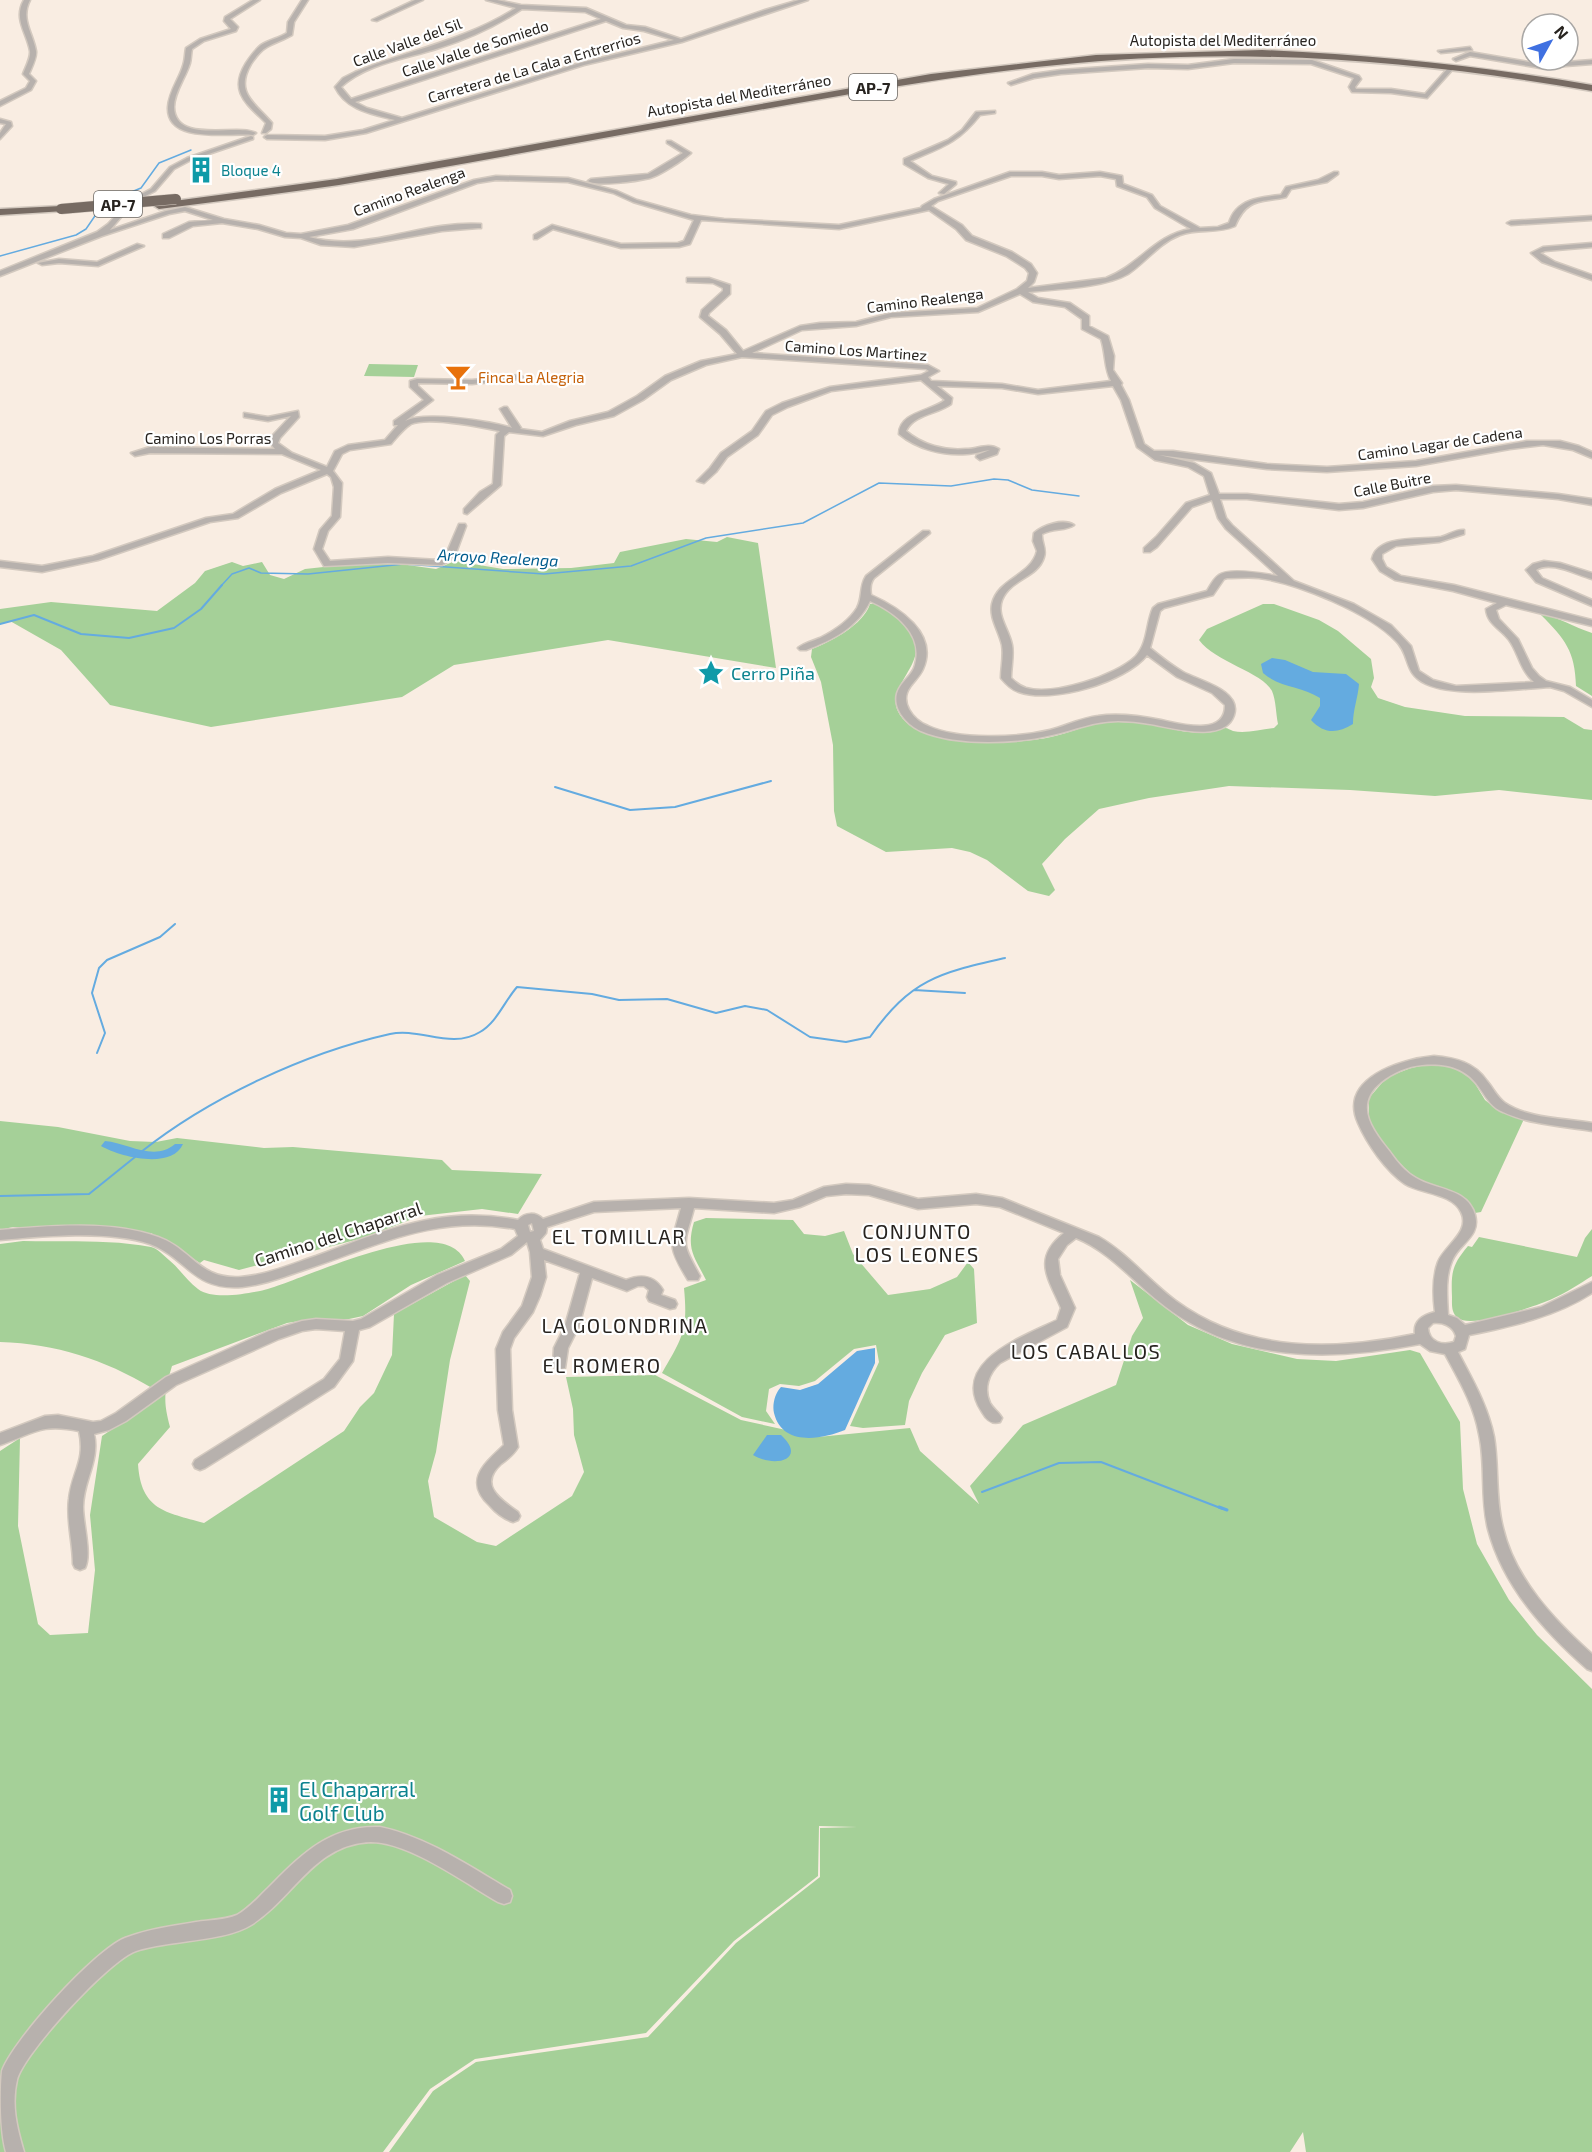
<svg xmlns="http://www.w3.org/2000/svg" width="1592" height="2152" viewBox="0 0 1592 2152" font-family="'Exo 2',sans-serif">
<rect width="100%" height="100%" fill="#f9ede2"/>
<path fill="#a5d098" d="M369,364L418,365L414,377L364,376Z
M727,537L758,543L776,668L608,640L454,665L402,697L211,727L110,705L61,650L10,621L0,624V609L51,602L157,611L195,583L205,571L232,562L243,566L262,562L270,575L284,579L305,569L379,561L436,569L455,561L503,569L571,568L614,563L620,552L686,539L717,542Z
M877,603C964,652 876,679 900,715C922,750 1014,745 1051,737C1070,733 1088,724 1108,722C1121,722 1136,722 1149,724C1162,726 1176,731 1189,732C1196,733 1205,733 1212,732C1216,731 1221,728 1225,728C1228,728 1230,730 1233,731C1246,734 1261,729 1274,728L1278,724C1276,715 1276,700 1272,691C1262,672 1215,662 1199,640L1207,629L1263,604H1274L1319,620L1338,631L1371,659L1374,678L1371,687L1378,698L1405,707L1465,716L1564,717L1584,729L1592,730V800L1499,790L1435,796L1350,790L1229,786L1149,798L1099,809L1065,839L1042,864L1055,890L1049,896L1028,891L987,860L970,852L952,848L886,852L837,826L834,811L833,745L821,682L811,657L812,649C832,641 863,625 870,604Z
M1541,615C1560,617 1573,627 1592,633V696L1576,686C1575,651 1565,639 1541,615Z
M1440,1062L1454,1066L1471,1077L1485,1100L1496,1109L1524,1119L1481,1212L1475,1213C1463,1190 1442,1189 1421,1180C1408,1176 1373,1134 1370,1121C1368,1114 1369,1105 1369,1098L1387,1077L1411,1068Z
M0,1121L58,1127L130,1141L156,1142L177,1138L264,1148L293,1147L442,1160L452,1170L542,1174L518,1214L482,1209L420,1216L363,1238L239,1270L204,1260L200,1263L151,1233L13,1227L0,1230Z
M706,1218L793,1220L804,1234L825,1236L844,1231L853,1254L888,1295L930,1289L957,1277L968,1262L974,1269L977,1323L945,1335L922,1373L909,1401L905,1425L863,1428L850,1426L879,1362L876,1345L854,1349L815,1381L799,1386L780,1384L769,1389L766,1411L775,1424L742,1417L662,1373C683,1337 688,1330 684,1288L706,1280C694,1256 686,1249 694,1222Z
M1592,1229V1276C1579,1284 1566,1293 1552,1299C1536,1306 1471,1329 1458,1318C1451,1313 1452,1304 1452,1297C1451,1272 1452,1265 1468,1246L1472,1247L1479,1237L1577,1257L1585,1238Z
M23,1241C64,1242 109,1239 151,1247C157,1248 163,1255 169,1260C179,1268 187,1281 198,1289C212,1300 244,1294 260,1291C299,1283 442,1208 465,1261L411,1285L363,1316L349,1319H312L287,1323L172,1366C164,1392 163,1401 170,1427L138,1464C141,1510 165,1512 204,1523L344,1431L360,1407L374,1393L392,1355L394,1314L465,1275L470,1281L450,1360L436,1452L428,1481L434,1517L477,1542L496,1546L572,1496L584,1472L574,1435L573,1409L566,1377L655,1375L741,1420L818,1437L910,1428L920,1451L979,1504L970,1486L1023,1425L1116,1385L1132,1336L1143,1318L1130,1280L1188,1325L1232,1344L1297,1359L1336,1361L1410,1350L1420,1353L1460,1422L1463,1489L1477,1544L1509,1600L1537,1635L1592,1689V2152H1306L1303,2132L1290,2152H389L433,2091L476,2062L648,2037L736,1943L820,1877V1828L857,1827L819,1826L818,1876L734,1941L646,2033L475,2059L430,2089L383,2152H0V1451L20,1438L18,1526L38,1624L50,1635L88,1633L95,1570L90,1515L102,1436L117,1426L152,1388C103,1359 57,1344 0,1342V1244Z"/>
<path fill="#64abe0" d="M1272,658L1285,660L1313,672L1346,674L1359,684C1358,698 1353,709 1353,724C1337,734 1324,734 1311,720L1320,706V698C1302,686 1280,688 1263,673L1261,664Z
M105,1141C128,1143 154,1162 175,1144H183C172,1170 120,1157 101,1146Z
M875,1348V1363L845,1430C820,1440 782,1446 774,1413C772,1405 775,1393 781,1387L800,1390L818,1384L857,1351Z
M767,1435H781C808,1460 774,1468 753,1455Z"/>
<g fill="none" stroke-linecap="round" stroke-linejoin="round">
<path stroke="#64abe0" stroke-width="1.5" d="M107,202L141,188L159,163L191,150
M0,256L76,235L86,229L99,210
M221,586L232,574L249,568L261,573L308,574L404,564L544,574L631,566L706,538L803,523L879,483L951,486L994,479L1008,480L1032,490L1079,496"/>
<path stroke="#64abe0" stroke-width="2" d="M0,624L34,615L81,634L129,638L174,628L201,609L222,585
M555,787L630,810L675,807L771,781
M914,990L965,993
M97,1053L105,1033L92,993L99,968L107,960L160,937L175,924
M141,1152C209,1098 305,1053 390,1034C419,1027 451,1050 480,1032C497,1022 504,1002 517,987L592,994L619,1000L667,999L716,1013L745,1006L767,1010L810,1037L846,1042L870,1037C911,979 939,973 1005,958
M0,1196L89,1194L135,1157
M982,1492L1059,1463L1101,1462L1223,1509"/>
<path stroke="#64abe0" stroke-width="3" d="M1219,1507L1227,1510"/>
<g stroke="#d3c9bf" stroke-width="3">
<path id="minor" d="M24,0H30C20,19 33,33 36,51C37,57 32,67 29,74L36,81L31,90L0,106V101L26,88L30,81L23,74C25,68 31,58 30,51C27,33 13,19 24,0Z
M253,0H260L230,19L238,27L236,31L204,41L192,49C191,53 191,59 190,63C186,77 174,92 174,107C175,145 237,123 256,133L253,135C231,132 166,145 168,107C169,90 181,77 184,62C185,58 185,53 186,48L200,39L231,29L224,21L225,17Z
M302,0H308L294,22L292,35C284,40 275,42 267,47C260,51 255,58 251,64C234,93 255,103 272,123L271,129L266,133H262L266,123C247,104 228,92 246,63C250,57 255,50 261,45C269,40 279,38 287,33L288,22Z
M415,0H423L377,21L372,20Z
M486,0H497L521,5L586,8L626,25L645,27L681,39L765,10L799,0H808L682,42L584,65L366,133L325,140L267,139L264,137L267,135L325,136L363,130L395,120C372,114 346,110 335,87L343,78L355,72C409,50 466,40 516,8ZM522,9L585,12L601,19L351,99L341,87C367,63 407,59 439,48C468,39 496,26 522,9ZM606,21L623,28L644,31L674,40L580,63L402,118L367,108L355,102Z
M1470,47L1472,50L1441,53L1438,51Z
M1470,52L1540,64L1592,60V64L1540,68L1470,56L1456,61L1453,59Z
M1234,59L1312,60L1359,76L1361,79L1355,87L1356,89H1391L1425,94L1449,67L1454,68L1427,98L1391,93L1352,92L1349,87L1354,78L1311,64L1234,63L1188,69L1148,68L1061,74L1034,78L1011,85L1008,83L1033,74L1061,70L1148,64L1188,65Z
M995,111V113L980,115C957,144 942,147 910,161L932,176L956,182V184L944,194L939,193L949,184L928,178L904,164V159L948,140L962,130L976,112Z
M0,119L11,122L12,126L0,139V133L6,124L0,123Z
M251,136L253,137V139L191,160L174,169L155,191L134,202L110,230L166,211L185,207L224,219L259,225L286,233L301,234L348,225L474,180L496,176L568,178L617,191L637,200L691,215L724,219L839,225L921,208L922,206L934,199L1010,172H1042L1059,175L1100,172L1122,176L1123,184L1152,195L1160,206L1200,228L1218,227L1229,223C1236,199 1260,197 1281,195L1286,187L1318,180L1334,172H1338V174L1327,182L1291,189L1286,197C1261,203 1247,197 1235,226C1217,234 1198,228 1180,235C1159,243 1146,262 1128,274C1104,288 1056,289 1028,292L1038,298L1070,303L1089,316V326L1108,336L1114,356L1113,370L1122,383L1121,385L1129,400L1144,444L1154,451H1173L1267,464L1327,467L1416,461L1527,441H1560L1579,446L1592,452V458L1573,450L1543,445L1510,449L1416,466L1327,472L1267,469L1159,455L1194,463L1211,473L1219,494H1247L1339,504L1363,502L1433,486L1456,485L1558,494L1592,499V505L1558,499L1456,490L1433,492L1363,508L1339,510L1247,499H1220L1226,518L1232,525L1294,581L1354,604L1391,625L1411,646L1419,671L1433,680L1456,686L1534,682C1520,670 1519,654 1509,640C1501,629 1487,624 1486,609L1497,603L1453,591L1395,580L1380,571L1372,559C1377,534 1422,540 1441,537C1449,535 1456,529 1464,530V534L1439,542L1396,546L1382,554V559L1386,567L1401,576L1454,585L1592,620V626L1506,605L1496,610L1499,619L1518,639L1532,668L1539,676L1546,681L1570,687L1592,700V707L1564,691L1550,687C1515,689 1457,698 1426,684C1403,673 1411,656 1396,641C1370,613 1297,583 1259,578C1249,577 1238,578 1227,578L1224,579L1213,595L1164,608L1160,611L1150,648C1161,657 1171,665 1183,672C1199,681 1242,690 1234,715C1225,744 1170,727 1150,724C1139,722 1129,721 1118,721C1094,721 1075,730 1052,735C1015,744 956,746 921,731C905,724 889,704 900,687C904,680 913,674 915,665C924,634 895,612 870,601C857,628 832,640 806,650H800L798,648C804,643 813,641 820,638C834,631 849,621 857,608C863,597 859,587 866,576L923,531H929L930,533L874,578C870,583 870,589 871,595C898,607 939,633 923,669C920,676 914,681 910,687C899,702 913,720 928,726C958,740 1017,738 1050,730C1066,726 1081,718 1098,716C1119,713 1141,716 1161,720C1180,724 1226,737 1225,705L1212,693L1177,677L1147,655C1126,682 1052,704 1019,692C1012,690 1006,684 1001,678C1001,667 1004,656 1002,645C999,631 989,618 992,604C998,578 1031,576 1037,551L1033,541L1034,533C1043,525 1063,518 1074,525C1066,531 1053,528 1042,534C1041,542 1047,549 1044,557C1038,578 1010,579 1002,600C996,616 1009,629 1012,645C1014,655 1011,667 1011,678C1015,682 1020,686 1026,688C1053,696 1116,676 1136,656C1148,643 1146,623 1153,608L1158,604L1207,591C1210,586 1214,578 1219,575C1230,567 1266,574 1278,576L1226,529L1218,518L1212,500L1192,507L1157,547L1150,552H1144V548L1157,536L1186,503L1210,495L1204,476L1188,467L1155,460L1137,447L1121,400L1113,386L1038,394L1002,388L937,386L952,398L951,404C938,414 914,414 906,431C922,445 945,451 966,449C978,449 988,442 999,449L997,454L980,460L976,457L977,455L990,450C982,451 975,454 967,454C943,456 917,449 899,434C899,412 932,411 945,400L921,380L831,391L788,407L772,415L758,435L727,457L716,472L704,483L697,481L710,468L721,453L752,431L766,411L782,403L830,387L921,375L929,371L926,369L742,357L706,365L671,380L643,400L614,416L576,425L543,436L509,432L504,436L501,485L467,514L464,513V509L480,492L493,484L496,435L500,431C481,427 428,416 411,424C403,429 397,437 391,444L350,450L342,454L333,471L342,483L340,517L328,531L322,549L330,561L388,557L438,560L447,552L459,524H465L466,526L456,553L452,559L442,565L388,563L324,566L314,549L320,530L332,516L334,487L331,477L327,474L281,493L238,518L210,522L98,560L42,572L0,567V561L42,566L93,556L206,518L233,514L275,489L321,470L282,454L150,453L135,456L131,453L150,447L275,449L270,443L273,435L291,416L268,421L244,417V413L268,417L298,411L299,417L280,438L278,443L292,453L327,467L335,451L348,445L385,440L398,425H394V421L424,400L410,387V381L417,379L472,380L519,375L523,377L519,379L472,384L418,383V386L433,400L405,421C425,411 490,421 512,428L500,409L504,407H507L521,428L520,429L542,432L570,421L608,412L637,396L665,376L701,361L737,354L720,334L700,317L702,310L723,291V288L713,283L687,282V278H709L730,285V294L709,313L708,316L726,330L743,351L800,326L820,323L856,322L891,313L977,308L1017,289L1027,281L1029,273L1025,268L1006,256L966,240L956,229L929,210L839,229L701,220L690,244L679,247L621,248L553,229L537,239H534V235L552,225L621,244L678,243L684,241L694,220L633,202L613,193L568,182L496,180L477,183L353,229L309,237C367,253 422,220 481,224V228H478L442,231L354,247L321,245L301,238L285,237L258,229L222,223L193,226L169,238H163V234L189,222L213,220L185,211L169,214L102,236L0,276V271L97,232L108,224L130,200L151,189L170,167L187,158ZM1011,176H1042L1059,179L1100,176L1116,179L1117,186L1147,197L1155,208L1191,229C1156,234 1138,266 1106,278L1028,288L1034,282L1037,273L1031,264L1012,252L972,236L962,225L931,206L938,201ZM1020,294L1033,302L1065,307L1082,319V329L1101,339C1106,354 1104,368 1111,381L1038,390L1002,384L931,381L928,377L939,371L928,365L752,353L802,330L856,326L891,317L978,312Z
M667,141H671L691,153C683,160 661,175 650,178C637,181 598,187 588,181L591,179L648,174L683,153L667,143Z
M1592,216V220L1511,225L1507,223L1511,221Z
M1592,243V247L1545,251L1540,253L1555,262L1592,275V280L1542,262L1531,253L1543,247Z
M137,244L144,246L98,266L59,263L42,265L38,263L59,259L97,262Z
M1544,561L1560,563L1592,573V579C1576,575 1551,560 1536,570L1542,578L1592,600V606L1536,582L1526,570L1533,564Z
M1434,1056C1455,1058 1474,1062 1487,1081C1493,1088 1497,1097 1505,1103C1529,1119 1564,1118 1592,1123V1131C1562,1126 1531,1125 1503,1112C1493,1108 1487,1099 1481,1090C1467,1068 1448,1063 1422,1065C1408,1066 1392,1073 1381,1082C1353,1105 1372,1130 1390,1152C1397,1162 1405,1172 1416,1178C1435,1190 1468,1188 1475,1215C1481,1237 1459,1243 1452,1261C1445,1277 1447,1297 1448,1315L1457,1318L1465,1325L1541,1307L1592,1282V1293C1555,1317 1512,1326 1469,1335L1465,1349L1458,1352C1472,1379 1488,1406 1494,1437C1499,1467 1495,1498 1503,1528C1515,1579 1554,1620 1592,1654V1671L1587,1669C1544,1631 1503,1586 1488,1529C1480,1498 1486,1465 1479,1434C1474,1405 1459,1380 1445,1354L1430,1351L1420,1344C1333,1361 1240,1363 1166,1307C1135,1284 1111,1252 1076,1238L1067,1245L1058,1259L1060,1275L1075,1308L1067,1327L1000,1363C989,1373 983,1388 990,1403C993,1409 999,1412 1002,1418L1000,1422C991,1425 986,1419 982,1412C949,1362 1023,1337 1057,1320L1061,1308C1048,1277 1032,1259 1064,1233L1000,1207L976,1204L918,1209L869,1195L846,1194L826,1196L800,1207L774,1213L694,1208C684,1246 680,1240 700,1276L698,1280H688C666,1244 671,1246 681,1208L594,1212L547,1227L546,1233L540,1240L543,1249L626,1280C641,1274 654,1275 663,1290L661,1295L675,1300L677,1304L675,1308L670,1309L649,1301L647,1297L649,1290L644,1286H638L627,1291L592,1278L579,1326L568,1348L565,1368L560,1369L555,1368L553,1364L554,1348L565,1326L580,1273L544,1260L546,1277L540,1296L533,1312L514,1338L510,1349L512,1410L518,1447C514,1454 508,1459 501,1464C478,1485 500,1499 518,1512L520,1516L518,1520L513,1522C504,1519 496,1513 490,1506C463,1481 484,1464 504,1445L498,1410L496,1349L503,1332L522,1306L532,1277L530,1252L527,1242L511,1255L447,1283L370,1327L359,1330L353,1361L334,1387L205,1468L200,1470L195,1468L193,1464L195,1460L324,1379L340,1359L345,1331L316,1329L302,1331L279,1339L176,1385L126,1421L109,1430L94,1434C100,1461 83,1481 83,1507C83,1524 92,1554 85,1568L80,1570L75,1568L73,1564C73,1542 66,1520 69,1499C72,1471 86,1461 79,1431C42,1423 34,1433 0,1445V1433L45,1416L58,1415L93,1422L101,1421L116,1413L166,1377L269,1331L302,1321L316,1319L353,1321L361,1319L437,1275L501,1249L518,1236L515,1229C435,1214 377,1246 304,1270C283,1277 263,1285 242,1287C193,1291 187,1258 150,1244C110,1230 42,1236 0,1240V1230C48,1226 112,1220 158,1237C192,1249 199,1280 241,1277C267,1275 292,1264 316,1256C387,1230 440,1205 518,1220C525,1212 536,1212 543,1219L594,1202L689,1198L774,1203L793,1200L824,1187L846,1184L869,1185L918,1199L976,1194L1002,1198L1099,1237C1127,1253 1149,1281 1176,1301C1247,1353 1334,1351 1415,1334C1413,1321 1423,1315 1435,1312C1433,1296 1432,1278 1438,1262C1445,1245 1471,1232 1461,1212C1452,1193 1421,1194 1405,1184C1386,1171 1367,1144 1358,1123C1338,1078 1402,1059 1434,1056ZM532,1223L534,1231L530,1232L528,1225ZM1433,1323C1443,1322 1453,1326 1456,1336L1454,1342C1442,1346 1429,1342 1428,1328Z
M380,1827C427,1837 469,1866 510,1890L512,1896L510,1902L504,1904L498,1902C465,1883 409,1842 371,1842C314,1844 294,1898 251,1925C224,1942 169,1940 136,1951C109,1960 23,2054 17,2080C11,2105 17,2128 24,2152H6C0,2132 0,2091 2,2071C13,2040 95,1950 125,1938C148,1929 172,1926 196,1922C209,1920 225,1920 237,1915C248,1909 259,1897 268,1888C301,1855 329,1825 380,1827Z"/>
</g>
<g stroke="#d3c9bf" stroke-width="3">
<path id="highway" d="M1262,50C1375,55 1480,66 1592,85V91C1455,67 1319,53 1180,57C1024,61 872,90 719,117C592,140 466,164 339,185C279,194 219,201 159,209L154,206L159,203L337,179L931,74L1096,55Z
M61,206L66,209L65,211L0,215V209Z"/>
</g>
<use href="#minor" fill="#b7b1ad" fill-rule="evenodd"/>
<use href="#highway" fill="#776b63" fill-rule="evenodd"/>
<g stroke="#d3c9bf" stroke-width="11" stroke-linecap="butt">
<path id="highway-bridge" d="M61,209L176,199"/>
</g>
<use href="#highway-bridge" stroke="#776b63" stroke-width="10"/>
</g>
<defs>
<g id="building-bare" transform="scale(2.07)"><path d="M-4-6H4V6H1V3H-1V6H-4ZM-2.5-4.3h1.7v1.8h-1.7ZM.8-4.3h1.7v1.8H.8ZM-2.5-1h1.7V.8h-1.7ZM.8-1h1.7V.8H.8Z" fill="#0f9aa8" stroke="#fff" stroke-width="2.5" paint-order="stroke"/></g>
<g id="bar-bare" transform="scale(2.07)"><path d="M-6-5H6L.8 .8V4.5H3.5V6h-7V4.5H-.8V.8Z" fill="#e8710a" stroke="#fff" stroke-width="2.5" paint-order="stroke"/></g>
<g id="sight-bare" transform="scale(2.07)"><path d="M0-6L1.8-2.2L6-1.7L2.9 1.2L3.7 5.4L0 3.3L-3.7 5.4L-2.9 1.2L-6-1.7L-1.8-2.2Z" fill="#0f9aa8" stroke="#fff" stroke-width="2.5" paint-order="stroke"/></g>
</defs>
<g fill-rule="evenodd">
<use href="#building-bare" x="201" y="170"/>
<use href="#bar-bare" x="458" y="377"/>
<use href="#sight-bare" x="711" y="673"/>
<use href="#building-bare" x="279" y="1800"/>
</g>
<g text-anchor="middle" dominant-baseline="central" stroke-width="4.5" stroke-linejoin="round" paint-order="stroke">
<g font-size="15" fill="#27231f" stroke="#fff">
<text x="1223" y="40">Autopista del Mediterráneo</text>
<text transform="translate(407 42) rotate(-20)">Calle Valle del Sil</text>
<text transform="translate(475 48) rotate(-18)">Calle Valle de Somiedo</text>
<text transform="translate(534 67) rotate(-16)">Carretera de La Cala a Entrerrios</text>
<text transform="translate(739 95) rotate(-10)">Autopista del Mediterráneo</text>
<text transform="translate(409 191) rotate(-20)">Camino Realenga</text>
<text transform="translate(925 300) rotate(-7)">Camino Realenga</text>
<text transform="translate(856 350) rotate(4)">Camino Los Martinez</text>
<text x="208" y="438">Camino Los Porras</text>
<text transform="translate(1440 443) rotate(-8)">Camino Lagar de Cadena</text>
<text transform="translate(1392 484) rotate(-11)">Calle Buitre</text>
</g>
<g font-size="15" fill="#0d838f" stroke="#fff" text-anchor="start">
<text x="221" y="170">Bloque 4</text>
</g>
<g font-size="15" fill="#c56008" stroke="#fff" text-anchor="start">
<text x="478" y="377">Finca La Alegria</text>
</g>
<g fill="#fff" stroke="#686562" stroke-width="1.5">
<rect x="849" y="74" width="48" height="26" rx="4.5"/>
<rect x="94" y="191" width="48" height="26" rx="4.5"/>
</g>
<g font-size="16" font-weight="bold" fill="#27231f">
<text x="873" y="87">AP-7</text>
<text x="118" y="204">AP-7</text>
</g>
<g font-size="16" font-style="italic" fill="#005c8d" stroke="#fff">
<text transform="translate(498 557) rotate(3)">Arroyo Realenga</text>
</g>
<g font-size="18" fill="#0d838f" stroke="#fff" text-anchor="start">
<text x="731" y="673">Cerro Piña</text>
</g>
<g font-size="18" fill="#27231f" stroke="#fff">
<text transform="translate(338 1234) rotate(-18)">Camino del Chaparral</text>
</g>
<g font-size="20" letter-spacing="1.5" fill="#27231f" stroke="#fff">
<text x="917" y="1231">CONJUNTO<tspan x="917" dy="23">LOS LEONES</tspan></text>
<text x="619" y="1236">EL TOMILLAR</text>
<text x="625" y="1325">LA GOLONDRINA</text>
<text x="1086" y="1351">LOS CABALLOS</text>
<text x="602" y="1365">EL ROMERO</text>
</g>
<g font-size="21" fill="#0d838f" stroke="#fff" text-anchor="start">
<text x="299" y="1788">El Chaparral<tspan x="299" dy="24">Golf Club</tspan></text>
</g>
</g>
<g transform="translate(1550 42) rotate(50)"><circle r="28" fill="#ffffff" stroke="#a9a7a5" stroke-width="1.5"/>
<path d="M0-4.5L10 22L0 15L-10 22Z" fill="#3f70e1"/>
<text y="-9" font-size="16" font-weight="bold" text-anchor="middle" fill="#27231f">N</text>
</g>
</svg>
